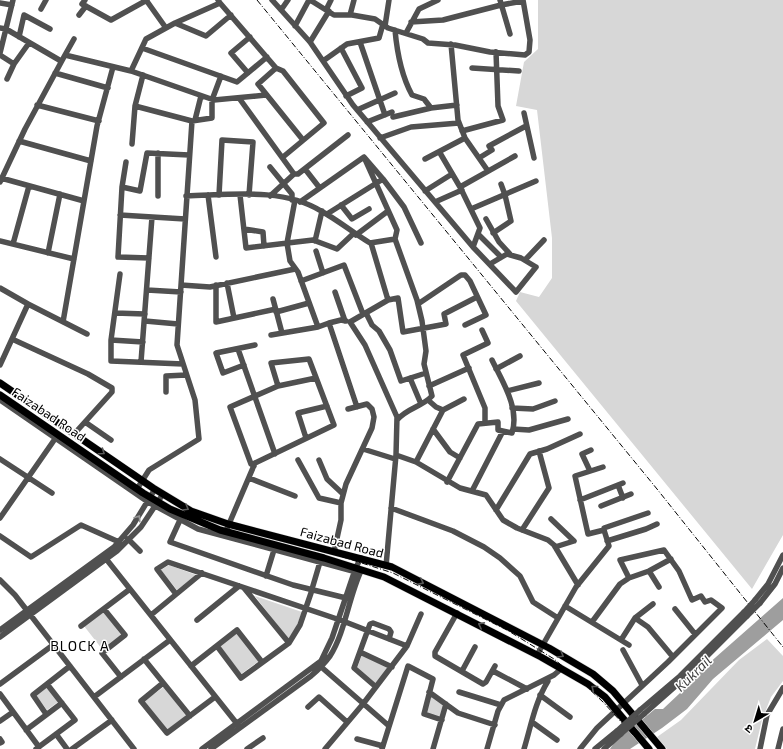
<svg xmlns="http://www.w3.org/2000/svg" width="783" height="749" viewBox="0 0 783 749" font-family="'Exo 2','Noto Sans Devanagari',sans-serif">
<rect width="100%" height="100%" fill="#fff"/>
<path fill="#d7d7d7" d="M538,0H783V535L752,589L516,301L520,292L539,297L552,278V238L537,110L516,106L524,62L538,49Z
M169,565L196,575L177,590L161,570Z
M255,596L302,612L295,630L288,639Z
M104,612L121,635L102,649L84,626Z
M237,633L259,661L241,674L220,646Z
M767,639L783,656V681L771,697L762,720L755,749H667L657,737L681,720L739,660Z
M362,654L390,667L376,685L357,669Z
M47,687L58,702L47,710L36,695Z
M164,687L186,716L167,730L144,701Z
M431,694L445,704L441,718L425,713Z"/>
<path fill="#9e9e9e" d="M783,598V620L713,679L687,709L662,728L630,749H610L614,743L655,709H663L680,693L699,672Z"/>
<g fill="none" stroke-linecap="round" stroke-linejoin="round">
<g stroke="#dbdbdb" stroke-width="8">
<path id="major" d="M0,383L153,488L191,511L228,524L392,567L549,648L593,674L613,691L662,749
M0,395L143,493L170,509L220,530L324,558L384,577L541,657L588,684L605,697L649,749"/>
</g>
<path stroke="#505050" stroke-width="5.5" d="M85,0L82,4L111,20L147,0
M146,0L166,28
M272,0L310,42L353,105L473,247L516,292L536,267L521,258L507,254L490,264
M310,0L334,15H352L375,19L388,28L423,39L428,43L455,45L490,52L525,55L529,52L530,40L523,0
M500,0L510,34
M0,3L12,5
M220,3L276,68L283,71L324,123L283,157
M41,9L46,0
M281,10L288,0
M326,10L331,0
M79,15L86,6
M350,15L354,0
M411,22L443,20L501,5L523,1
M175,23L206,36L231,15
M295,26L309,0
M385,26L389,0
M0,28L6,29L61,61
M395,30C397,52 401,75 412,95L424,99L431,108L457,105
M406,33L419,9L438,0
M19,37L24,15L50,29
M310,42L329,11
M360,42L385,115
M451,44L458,120L465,138L488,171
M142,48L237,82L267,57
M341,48L362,88L346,96
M0,53L13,0
M0,55L14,64
M65,55L74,39
M323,61L347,44L379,38L383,24
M276,68L258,84L303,140
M472,68L519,71
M131,71L214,100L266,95
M55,73L108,88
M248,73L231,53L250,37
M7,79L14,64L29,43
M239,98L294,174
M37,105L99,121
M135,106L192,121L212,118V100L221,76
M357,110L395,93
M524,113L534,158
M393,117L431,108
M195,120L201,96
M367,122L392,112
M462,131L503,120L498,106L496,52
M380,138L411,127L459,123
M19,141L91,161
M132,144L135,106L143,75
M440,153L460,187L480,228L473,247
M364,157L397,230L395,239L417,300L422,321L426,351L424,364L432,396C422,407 407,408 397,420
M479,158L492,150L489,146L526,126
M425,159L465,138
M126,162L122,187L118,257L149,258
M270,167L292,194V200
M305,169L319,187
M1,178L84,201
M0,182L25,129L65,55L131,71L146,39L175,23L220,3L218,0
M122,187L140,191L147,153L189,155
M460,187L515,156
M425,191L452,174
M208,195L216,257
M219,195L222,140L253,142L249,195
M240,195L246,248L313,240L337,249L354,233
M158,196V153
M186,196C229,195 282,187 321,211C338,220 353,233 370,243L395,239
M270,196L294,174H298L348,135
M295,200L287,243L290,261L298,272L318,327
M300,202L364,157L383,179
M435,202L462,190
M341,205L352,219L369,209
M471,209L536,181
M327,214L383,179L404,207L421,243
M120,215L185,219
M486,219L499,242L510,254
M244,229L263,232L264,246
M493,233L511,221L505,195L501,184
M478,234L501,257
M356,235L388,211
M0,241L74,259
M315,241L322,211
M371,243L388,300
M13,244L29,186
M316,251L323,273
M48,253L60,194
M525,260L544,240
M120,274L111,340V361L183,364
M301,281L344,265L363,314
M227,283L234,318
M181,285L210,287L295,269
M216,285V322L276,309
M0,288L28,304L0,365
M147,290L181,292
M335,292L345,321
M273,299L282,333
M28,304L87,334
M418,304L461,275H465L470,281L486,315L465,325
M276,312L309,303
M115,313L145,314
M366,313L372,325L379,331L390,350L401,381L426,373
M145,321L178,324
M63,322L97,126L113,67
M329,323L341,320L346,321
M482,330L488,343L463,355L485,408V423
M271,335L318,327L329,323L357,407
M12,339L88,374L112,388V392L75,433
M111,340L143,342
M238,349L275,454
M141,362L152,217
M244,365L223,373L216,353L255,345
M496,369L520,356
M410,378L421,404
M429,386L469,368
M507,391L539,383
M166,392V376L186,375
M0,400L148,502L198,529L360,573
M428,400L436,407L443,410L464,399
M512,408L533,409L555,401
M85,422L111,440
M433,429L450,452L460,458
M513,429L529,430L568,419
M306,438L298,413L327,406
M363,449L395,459
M396,455L416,462L460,488L486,495L503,520L517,528L548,540L554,545L578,585
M0,459L52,493
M298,460L319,498L341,503
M319,460L327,479L343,494
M416,462L443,410
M254,466L251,464L230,407L278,386L316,378
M590,471L582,454L591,450
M249,478L295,496
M447,482L478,424L498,422V430L512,433C520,408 502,381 492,360
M618,485L623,498
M137,489L149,470L199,439L195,400L177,345L192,121
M472,491L503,431
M580,500L623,483
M601,506L631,494
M391,508L453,531L484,547L500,558L520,576L533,602L558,618
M496,510L530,454L547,449L580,434
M0,518L57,436
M551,519L574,541L555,547
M180,520L170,542L293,585L346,598
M522,530L549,488L539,451
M604,530V528L648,513
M226,531L255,463L334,425L309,359L271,363L278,386
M0,536L31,557L81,525L119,542
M128,539L140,551
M607,541L646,529L657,524
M334,552L341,520V503L346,484L372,428L374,417L372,409L367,404L348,409
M103,555L238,725
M386,566L396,455L397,417L365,345L350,322L388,300L398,298L403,332L446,324L444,314L477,297
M649,571L659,587
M266,576L274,550
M0,580L15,595L134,749
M244,588L289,643
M312,589L320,562
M176,594L157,569L168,562L343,621L407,646
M755,600L768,584L783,555
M760,603L775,584L783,568
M565,606L629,645
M104,609L125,635L102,653L121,677
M675,609L695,634
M457,613L435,652V656L483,684L486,682L495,666
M151,615L202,573
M635,618L648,627L673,657
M197,620L239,586
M592,622L620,584L629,578L649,571L671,559
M81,626L130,589
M0,630L114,547L133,525L155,489
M0,637L117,551L141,527L163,494
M621,640L635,618L653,604
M217,646L241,678L289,643L300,625L311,593
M623,650L642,685
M360,652L392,667
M537,655L576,587L609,546L604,530L588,534L575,476L603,467
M144,659L190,716
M319,665L389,726
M191,666L237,630L262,662
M462,671L475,647
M493,671L527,689
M163,683L141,701L167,733L215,697
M0,684L53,645
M376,687L354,668L370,624L373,623L389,629L391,632L389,639
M429,692L458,713L495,725
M459,692L501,705
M0,694L39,747
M540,695L570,717
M94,697L170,640
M308,707L319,697L347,722
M640,710L680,676L744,612
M46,714L33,695L70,666
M644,714L686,677L747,616
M0,721L13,712
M532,722L557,740
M26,730L62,703
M56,734L67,749
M0,739L2,742L0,743
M357,739L383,746
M36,749L75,720L47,684
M72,749L112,720
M202,749L321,661L332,638L356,567L361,558
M211,749L311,676C318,670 324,664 330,656C345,633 349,596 361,571
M247,749L263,738
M325,749L363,704L407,646L421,614
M382,749L408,666L433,679L424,714L442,720
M433,749L446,704
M487,749L498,711L504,700L554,675L561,669
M524,749C531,726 535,702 548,681L547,679
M580,749L597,728L668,662L722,608L711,600L705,602L701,596L692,600L679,571L664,550L620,560L629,578
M595,749L617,731
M604,749L621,734
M760,749L767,715L783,688
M778,749L783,729"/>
<use href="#major" stroke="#000" stroke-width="7"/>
<path stroke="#000" stroke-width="1" stroke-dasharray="6 2 1 2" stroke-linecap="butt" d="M257,0L657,489L783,647
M0,386L144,484L191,510L227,524L315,548L393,573L507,630L554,659L585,685L603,702L646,749"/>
<path stroke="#505050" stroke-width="5.5" d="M744,612L755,600
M747,616L760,603
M617,731L640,710
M621,734L644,714"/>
</g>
<defs><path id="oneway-chevron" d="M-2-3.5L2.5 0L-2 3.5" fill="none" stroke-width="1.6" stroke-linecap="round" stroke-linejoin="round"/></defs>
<g stroke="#595959">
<use href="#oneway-chevron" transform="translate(102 452) rotate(35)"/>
<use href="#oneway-chevron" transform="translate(186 508) rotate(30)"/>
<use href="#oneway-chevron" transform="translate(421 582) rotate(27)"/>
<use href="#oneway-chevron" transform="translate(481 625) rotate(-152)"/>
<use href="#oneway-chevron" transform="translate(561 655) rotate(30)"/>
<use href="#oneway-chevron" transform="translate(594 688) rotate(-141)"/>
</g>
<use stroke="#969696" href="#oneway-chevron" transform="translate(138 518) rotate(-56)"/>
<g text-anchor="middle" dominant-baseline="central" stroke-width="3" stroke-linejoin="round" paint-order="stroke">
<g font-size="13" fill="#000" stroke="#fff">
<text transform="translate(49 414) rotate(34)">Faizabad Road</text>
<text transform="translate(342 542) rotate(15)">Faizabad Road</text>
</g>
<g font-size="14" letter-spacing="1" fill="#000" stroke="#fff">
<text x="80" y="645">BLOCK A</text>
</g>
<g font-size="14" font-style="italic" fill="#3f3f3f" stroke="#fff">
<text transform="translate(693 673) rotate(-44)">Kukrail</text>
</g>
</g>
<g transform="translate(755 721) rotate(218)" stroke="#ffffff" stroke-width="3" paint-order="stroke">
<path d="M0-3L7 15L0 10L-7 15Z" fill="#000000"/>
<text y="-6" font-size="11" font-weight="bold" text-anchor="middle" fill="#000000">उ</text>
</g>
</svg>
